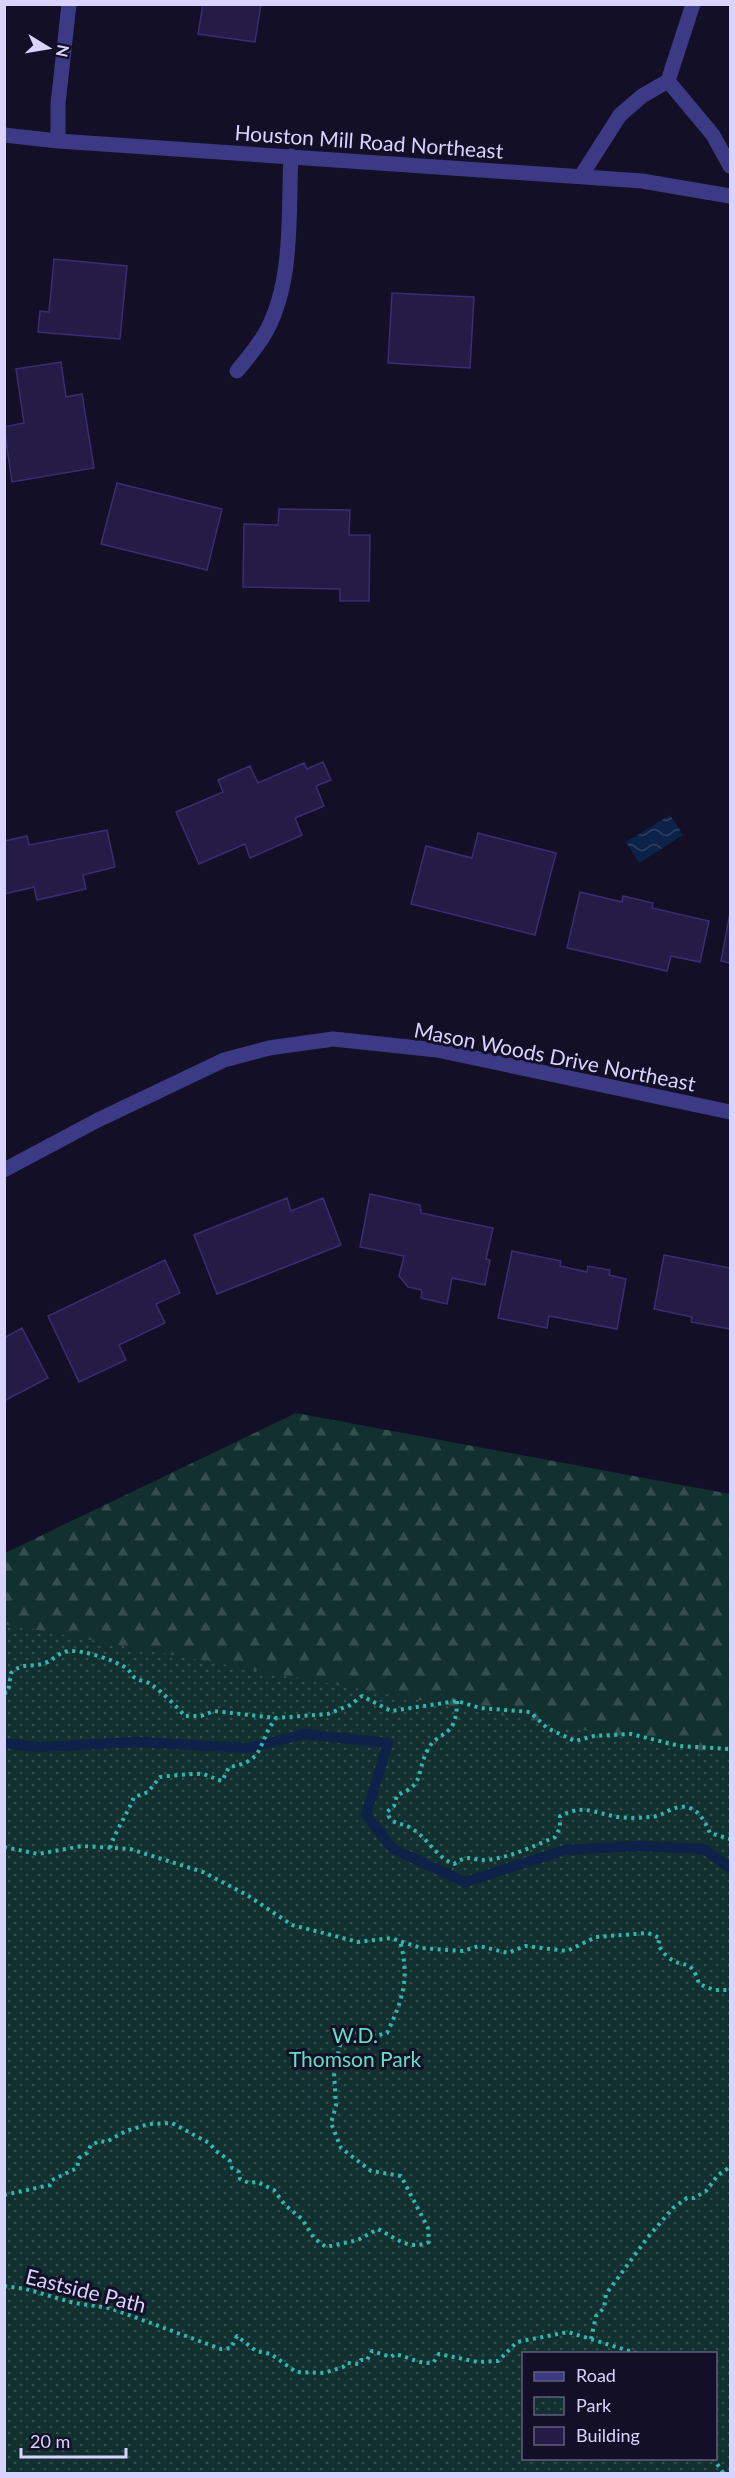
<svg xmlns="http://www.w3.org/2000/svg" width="735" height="2478" viewBox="0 0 735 2478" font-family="Lato,sans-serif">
<defs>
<pattern id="forest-firs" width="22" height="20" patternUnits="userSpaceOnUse" patternTransform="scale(1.5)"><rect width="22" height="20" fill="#12302f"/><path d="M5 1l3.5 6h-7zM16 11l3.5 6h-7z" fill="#344d4e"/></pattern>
<pattern id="park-dots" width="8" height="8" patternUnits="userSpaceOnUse" patternTransform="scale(1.5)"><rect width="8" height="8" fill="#12302f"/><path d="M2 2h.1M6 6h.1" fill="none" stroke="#344d4e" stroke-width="1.8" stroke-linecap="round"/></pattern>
<pattern id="water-waves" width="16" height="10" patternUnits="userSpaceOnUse" patternTransform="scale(1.5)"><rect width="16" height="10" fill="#0c2248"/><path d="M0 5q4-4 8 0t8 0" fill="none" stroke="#2f4163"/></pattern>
</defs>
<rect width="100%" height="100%" fill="#130f26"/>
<path fill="url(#forest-firs)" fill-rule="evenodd" d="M296,1413L730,1494V2473L5,2474V1553ZM524,2354H716V2458H524Z"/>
<path fill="url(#park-dots)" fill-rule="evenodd" d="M4,1624L730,1757V2473H5ZM524,2354H716V2458H524Z"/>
<path fill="url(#water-waves)" d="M670,815L683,835L639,863L626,842Z"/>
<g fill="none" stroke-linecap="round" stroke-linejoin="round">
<path stroke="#0c2248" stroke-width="10" d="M4,1743L39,1747L137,1742L248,1748L305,1734L388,1743L366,1815L393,1849L465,1882L565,1850L638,1846L704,1849L730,1868"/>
</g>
<path fill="#241b47" stroke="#3b2d73" stroke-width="1.5" d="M203,4H261L255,42L198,34Z
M54,259L127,266L120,339L38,332L40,311L49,312Z
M392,293L474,297L470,368L388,363Z
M61,362L66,397L82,394L94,468L12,482L4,427L24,423L16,369Z
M117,483L222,509L207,570L101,544Z
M279,509L350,510L349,535H370L369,601H340V589L243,587L244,524L278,525Z
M323,762L331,780L316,786L324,806L295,818L302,835L250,858L245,844L199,864L176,812L223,792L218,780L250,766L258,783L304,763L307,769Z
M107,830L115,867L83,875L86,889L37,900L34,887L4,894V841L27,836L29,845Z
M478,833L556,853L535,935L411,904L426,846L472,858Z
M580,892L622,902L623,896L653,903L652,908L709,921L700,962L671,956L667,971L567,948Z
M730,913V963L721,961Z
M370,1194L420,1205L421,1213L493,1228L486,1259L490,1260L485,1285L452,1278L447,1304L421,1298L422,1290L408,1287L399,1276L404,1256L360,1247Z
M287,1198L291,1211L323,1198L341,1245L217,1294L194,1235Z
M512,1251L561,1261L560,1266L587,1272L588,1266L610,1270L609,1275L626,1279L617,1329L549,1316L547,1328L498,1318Z
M664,1255L730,1268V1329L691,1322L692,1317L654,1309Z
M165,1260L180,1293L156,1304L165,1323L119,1345L126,1360L79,1382L48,1316Z
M22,1328L48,1378L4,1401V1338Z"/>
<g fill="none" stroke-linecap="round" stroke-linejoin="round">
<path stroke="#2fb8b0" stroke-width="4" stroke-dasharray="3 4.5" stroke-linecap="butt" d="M4,1693L8,1692L11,1673C22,1662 32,1668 45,1663C54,1660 58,1652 69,1651C84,1650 114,1660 126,1668C130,1670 131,1675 135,1678C140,1681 147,1681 152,1685C162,1692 177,1707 185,1716H201L214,1711L276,1718L328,1714L350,1705L362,1696L391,1711L457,1701L480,1708L530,1712L547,1728L575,1741L594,1736L631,1734L680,1746L730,1749
M457,1701C457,1741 437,1729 427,1751C416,1773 425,1785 397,1795L394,1806L387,1812C391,1825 399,1822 409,1827C427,1836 435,1857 454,1864C470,1853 471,1861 486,1860C509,1858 534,1846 555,1837L560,1828V1816C582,1806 586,1810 609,1815C622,1819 637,1818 650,1817C663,1817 672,1805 686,1807C699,1809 705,1822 710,1833L730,1839
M4,1847L38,1854L82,1846L130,1849L203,1872L247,1895L292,1925L358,1942L391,1938L421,1948L463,1951L479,1946L508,1953L525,1946L567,1951L596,1937L648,1933L660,1938L658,1945C661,1949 664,1954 668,1957C683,1970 691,1956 699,1984L714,1990H730
M110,1848C116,1829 127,1815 134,1797L148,1792L160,1777C166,1776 201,1773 203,1774C210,1776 215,1779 222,1781L229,1767C267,1761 256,1744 276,1718
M4,2195L50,2185L52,2180L77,2168L79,2158L87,2153L91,2145L100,2141L106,2142L126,2131L149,2124L172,2123L209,2143L216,2151L230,2161L232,2168L239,2172L240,2179L249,2183L257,2182L274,2190L285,2205L302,2219L314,2238L326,2247L358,2240L378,2229C396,2238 409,2251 429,2242L428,2228L401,2176L371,2171L341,2148L331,2123L336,2106L334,2072L340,2045L336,2037L346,2030L354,2032L367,2029L375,2036L387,2033C403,1999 410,1978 400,1941
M4,2286L26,2289L74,2303L110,2308L221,2349L231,2348L237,2336L256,2351L271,2354L296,2372L324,2373L343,2367L347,2363L359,2364L361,2360H367L372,2351L391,2357L395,2354C409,2357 418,2364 433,2363L439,2354L478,2362L498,2361L517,2342L568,2332L639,2354
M591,2339L596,2316L604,2308L606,2294L648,2237L673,2208L687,2198H694L706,2191L718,2175L730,2167
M713,2458L724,2474"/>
<path stroke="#3d3a85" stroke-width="15" d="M668,81L713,135L730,166
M4,135L58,141L642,181L730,196
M58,141V104L69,4
M581,176L620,115L642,96L668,81L693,4
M237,371C248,358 259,345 267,330C294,279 288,212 291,156
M4,1170L98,1120L224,1060L269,1048L333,1039L437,1050L730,1112"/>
</g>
<g text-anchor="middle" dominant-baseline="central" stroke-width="6" stroke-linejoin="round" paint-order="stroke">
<g font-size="21" fill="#d9d4ff" stroke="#130f26">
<text transform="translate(369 141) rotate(4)">Houston Mill Road Northeast</text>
<text transform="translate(555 1056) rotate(11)">Mason Woods Drive Northeast</text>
<text transform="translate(86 2290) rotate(14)">Eastside Path</text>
</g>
<g font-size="21" fill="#5fe0c0" stroke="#130f26">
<text x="355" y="2034">W.D.<tspan x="355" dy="24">Thomson Park</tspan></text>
</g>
</g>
<rect width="735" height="2478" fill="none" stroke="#d9d4ff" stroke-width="12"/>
<rect x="522" y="2352" width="195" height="108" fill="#130f26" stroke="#625e7d" stroke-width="1.5"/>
<rect x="534" y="2372" width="30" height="9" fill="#3d3a85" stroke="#625e7d" stroke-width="1.5"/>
<text x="576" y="2382" font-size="18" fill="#d9d4ff">Road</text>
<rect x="534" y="2397" width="30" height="18" fill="url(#park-dots)" stroke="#625e7d" stroke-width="1.5"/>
<text x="576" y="2412" font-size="18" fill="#d9d4ff">Park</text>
<rect x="534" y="2427" width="30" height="18" fill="#241b47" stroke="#625e7d" stroke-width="1.5"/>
<text x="576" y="2442" font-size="18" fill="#d9d4ff">Building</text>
<g transform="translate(48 48) rotate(101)" stroke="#130f26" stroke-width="4.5" paint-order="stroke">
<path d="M0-4.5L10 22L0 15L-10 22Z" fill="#d9d4ff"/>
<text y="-9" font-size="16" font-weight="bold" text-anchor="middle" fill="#d9d4ff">N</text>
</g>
<path d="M21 2448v9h105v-9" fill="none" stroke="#d9d4ff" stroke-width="3"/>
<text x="30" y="2448" font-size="18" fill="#d9d4ff" stroke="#130f26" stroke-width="4.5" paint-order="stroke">20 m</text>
</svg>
